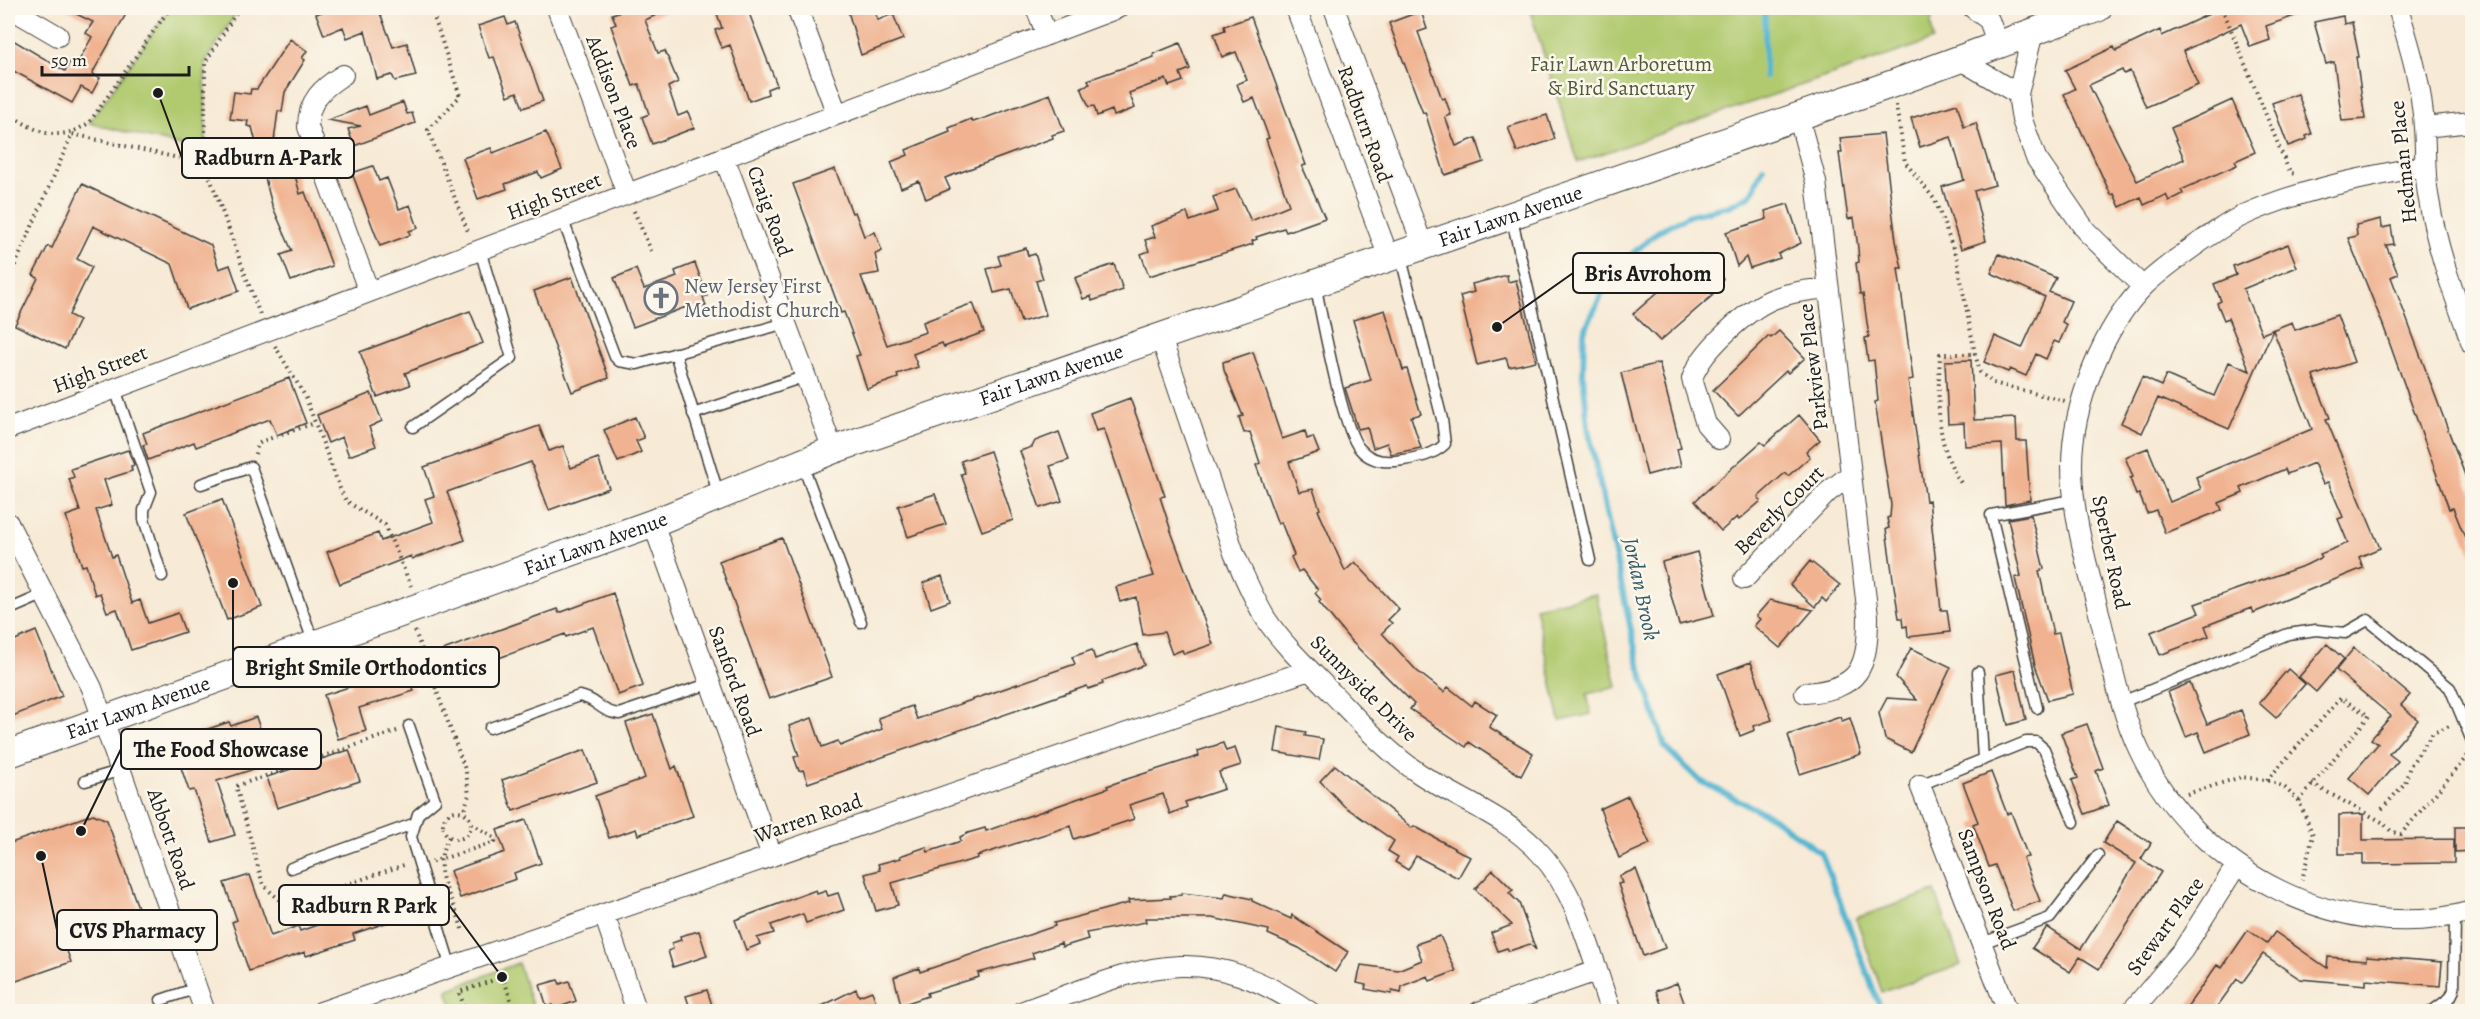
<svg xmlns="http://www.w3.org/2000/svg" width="2480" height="1019" viewBox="0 0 2480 1019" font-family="Alegreya,serif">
<rect width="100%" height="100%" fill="#fbf7ec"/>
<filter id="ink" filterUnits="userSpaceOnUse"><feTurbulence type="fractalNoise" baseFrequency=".0167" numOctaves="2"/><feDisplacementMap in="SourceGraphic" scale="12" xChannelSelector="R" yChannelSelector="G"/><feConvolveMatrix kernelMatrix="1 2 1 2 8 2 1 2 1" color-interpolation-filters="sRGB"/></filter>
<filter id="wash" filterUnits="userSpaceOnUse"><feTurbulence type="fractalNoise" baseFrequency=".008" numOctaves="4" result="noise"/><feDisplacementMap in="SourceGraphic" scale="24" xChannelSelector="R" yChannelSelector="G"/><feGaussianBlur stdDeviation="1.35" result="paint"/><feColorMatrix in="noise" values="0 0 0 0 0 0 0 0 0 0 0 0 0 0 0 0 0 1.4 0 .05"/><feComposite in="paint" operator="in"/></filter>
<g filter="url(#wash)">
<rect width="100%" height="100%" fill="#f7ead6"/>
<path fill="#b1ca70" stroke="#667346" stroke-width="1.5" d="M170,8H239L205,63L206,152L89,123Z
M1529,8H1934L1931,23L1933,40L1578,162Z
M1596,594L1617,687L1587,694L1591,714L1560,721L1535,607Z
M1935,891L1961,965L1882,992L1856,918Z
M518,963L534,1011H454L447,990Z"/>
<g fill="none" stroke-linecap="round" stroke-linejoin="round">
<path stroke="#53b5d1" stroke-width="6" d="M1765,8V76
M1763,168L1751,195L1729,206L1690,215L1660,230L1632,254L1605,287L1584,332L1583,375L1588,428L1637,658L1665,747L1700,781L1772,817L1821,853L1882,1012"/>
</g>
<g id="blocks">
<path fill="#f0b290" d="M64,8H115L126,14L92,74L100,78L92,93L81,87L72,103L8,68V37L65,71L71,60L77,64L92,37L86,33L93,22Z
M333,8H378L393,47L407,43L416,76L395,81L392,75L377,79L365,31L347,38L343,27L324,35L316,14Z
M631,8H673L645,20L658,53L665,51L678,82L668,87L678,116L688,112L694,128L652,144L642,117L649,114L639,84L633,86L611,26L616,24L612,14Z
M715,8H747L777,85L767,89L768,94L749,101L730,45L722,48L715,30L722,28Z
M847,8H873L878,20L893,14L903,39L861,55Z
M2222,8H2310L2311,10L2266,26L2270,40L2250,47L2241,24L2183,51L2198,85L2146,107L2130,71L2124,74L2122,70L2089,85L2137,181L2184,159L2171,128L2232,100L2255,152L2235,161L2237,165L2181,190L2183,194L2169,201L2166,195L2144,205L2141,197L2120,207L2114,194L2111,195L2064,94L2075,89L2065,70L2114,47L2116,51L2160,30L2162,36Z
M1421,11L1427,29L1418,32L1442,99L1445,98L1451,115L1445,117L1456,146L1476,138L1484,162L1445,175L1425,112L1423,113L1389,23Z
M2343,16L2344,24L2352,22L2359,57H2356L2365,119L2342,121L2334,62L2326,64L2314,22Z
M505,17L508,25L515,22L543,101L523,108L517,92L508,96L494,57L489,58L478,26Z
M1251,17L1306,165L1302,166L1325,218L1286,232L1284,228L1256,237L1257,239L1252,241L1253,244L1149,276L1141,254L1149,251L1145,240L1155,237L1151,226L1187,213L1190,221L1218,211L1213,197L1236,189L1251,221L1289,205L1266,139L1269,138L1254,98L1244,102L1237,84L1247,80L1236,52L1222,57L1214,34L1225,30L1224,26Z
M290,39L307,51L302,58L305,60L285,92L282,112L278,111L273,149L287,145L300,194L305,192L332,266L291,281L281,255L292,251L272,205L252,127L247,126L248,121L230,119L234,92L250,94L251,89H257Z
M1180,43L1190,69L1180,73L1183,81L1169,86L1166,79L1129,93L1135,108L1114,116L1112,110L1097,116L1094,106L1089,107L1081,87L1090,84L1088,80L1154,57L1153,54Z
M1050,94L1064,131L1052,135L1053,138L945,178L950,189L926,199L919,181L901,188L891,162L908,155L906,150L950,132L949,128L971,119L973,122L988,117Z
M2298,94L2312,134L2306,136L2307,139L2288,146L2272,103Z
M403,102L407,114L412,113L415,123L354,146L348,129L361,126L328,120L366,106L369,115Z
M1957,104L1964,127L1976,123L1995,185L1974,191L1986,241L1961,249L1942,187L1964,180L1951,137L1920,147L1911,118Z
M1547,115L1555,139L1517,152L1508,127Z
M546,132L562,169L541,178L538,172L505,184L507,189L478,199L463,158L491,148L493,153Z
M1883,134L1896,241L1902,268H1898L1913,379L1908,380L1926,501L1929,500L1941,610H1947L1950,632L1908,637L1907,626L1903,627L1902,618H1899L1894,586L1886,529L1889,528L1887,518L1890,517L1891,505L1875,402L1878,401L1874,360L1868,361L1865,338L1869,337L1863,294H1860L1856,263L1859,262L1858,248L1854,218L1848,219L1839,153H1842L1840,138Z
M373,166L379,181L387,178L399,209L410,205L418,228L409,231L410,235L380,246L352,173Z
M835,169L852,213L855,212L864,236L875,232L882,251L875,254L879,273L861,276L887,345L926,332L923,322L973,303L984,332L944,347L942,343L913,354L918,367L897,374L898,378L867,389L856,356L860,355L844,312L841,313L793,184Z
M82,184L211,245L219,269L230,265L239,291L187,309L172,264L93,226L77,259L92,267L69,315L79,320L65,349L15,325L38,278L33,275L48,246L52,248Z
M1788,204L1801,243L1778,254L1780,258L1750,268L1746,257L1737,266L1726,232L1767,219L1765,211Z
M2381,219L2382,228L2391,226L2394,244L2386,245L2398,274L2391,277L2472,494V555L2453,508L2449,509L2383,325L2348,238L2357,236L2356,225Z
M2288,244L2297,267L2243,289L2262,334L2292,322L2295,330L2337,315L2354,362L2313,376L2330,418L2326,419L2380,548L2359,557L2363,568L2253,613L2251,608L2205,626L2209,636L2160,655L2151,632L2199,613L2195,604L2306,565L2322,557L2320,554L2348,543L2338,519L2343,517L2328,482L2323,484L2314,463L2287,474L2285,469L2241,488L2243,493L2219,503L2222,510L2165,533L2156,510L2147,513L2139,494L2136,495L2130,478L2133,477L2125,457L2148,448L2170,502L2201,489L2196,477L2312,429L2273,330L2229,429L2158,398L2142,433L2121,423L2142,377L2161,386L2166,375L2214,396L2229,362L2250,371L2228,318L2224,320L2217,303L2221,301L2214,284L2236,275L2233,266Z
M1026,248L1028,256L1035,254L1043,279L1036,281L1046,315L1021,322L1011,289L994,293L987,269L1001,265L998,256Z
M1999,254L2056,278L2049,292L2071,301L2062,322L2067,325L2059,343L2054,341L2046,359L2036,354L2026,376L2010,369L2008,372L1984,362L1995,336L2022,348L2045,297L1991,273Z
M1700,255L1723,279L1710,292L1713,295L1660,341L1633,314Z
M695,263L707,296L703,297L706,306L688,312L686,307L633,327L614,278L636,269L644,289L677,277L675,271Z
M1114,264L1123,290L1092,301L1091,296L1083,299L1075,278Z
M1507,275L1508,282L1516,280L1536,361L1509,367L1506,358L1477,365L1460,296L1474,292L1472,284Z
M572,277L609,378L572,392L534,291Z
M1385,310L1403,370L1407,369L1421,414L1411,417L1421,448L1391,454L1387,443L1373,448L1367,427L1358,429L1345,388L1371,380L1353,320Z
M470,311L483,343L405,373L410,385L377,397L360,352Z
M1779,331L1805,358L1788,373L1786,371L1738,416L1713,390L1769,336L1771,338Z
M1253,352L1282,439L1305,431L1307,439L1313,437L1319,452L1289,462L1299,492L1313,489L1320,509L1318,510L1345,571L1355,562L1399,609L1388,620L1392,623L1382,633L1417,671L1444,692L1448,687L1472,706L1475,701L1497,715L1489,727L1533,753L1521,776L1469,742L1466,747L1410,709L1414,704L1350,640L1319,602L1321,600L1315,593L1318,590L1302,570L1298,572L1291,557L1294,555L1281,522L1278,524L1262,481L1256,465L1260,463L1250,432L1244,433L1239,417L1243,416L1224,370L1223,362Z
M1971,360L1974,420L2016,418L2017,441H2026L2030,500L2005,505L2002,444L1965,446L1964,423L1948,424L1945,361Z
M1659,363L1681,448L1677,449L1681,466L1647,475L1621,373Z
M289,378L306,423L277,435L270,419L196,447L194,442L148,460L143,445L147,444L143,433Z
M371,393L382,421L369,427L376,446L349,456L342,437L328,443L317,415Z
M1130,398L1165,496L1160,497L1172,534L1213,644L1184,654L1182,650L1172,654L1164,632L1143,635L1136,597L1120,602L1116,587L1154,576L1104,429L1096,431L1090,413Z
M1799,415L1820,440L1806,452L1810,457L1788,476L1785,473L1758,497L1761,501L1739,520L1737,517L1721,531L1695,501L1761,442L1765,445Z
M635,417L644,438L636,441L641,452L618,462L604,430Z
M539,426L549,451L563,446L571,468L598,458L609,488L549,510L531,462L447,492L465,540L412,559L411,556L340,584L327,552L378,533L381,541L433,522L425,499L434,496L424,467Z
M1059,432L1069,460L1050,466L1062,501L1040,508L1020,451L1032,447L1035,441Z
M128,450L134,465L131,466L132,471L104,480L112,505L96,510L112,557L116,555L132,603L140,600L148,623L178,613L185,632L131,650L117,609L107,612L100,593L95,595L86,565L82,566L66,516L80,511L69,479L74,477L71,469Z
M990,451L1013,520L982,531L961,474L965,473L961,461Z
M935,494L946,524L908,537L898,506Z
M222,499L262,607L227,620L186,513Z
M2031,515L2044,569L2039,571L2053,634L2059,633L2073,694L2048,700L2035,665L2015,578L2021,576L2008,519Z
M782,538L832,677L769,699L719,561Z
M1697,552L1714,616L1679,625L1662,562Z
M1810,561L1840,585L1826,602L1822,598L1815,607L1790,585Z
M942,576L950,601L931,608L923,583Z
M613,593L643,686L618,695L593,627L566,637L565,634L452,675L443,650L557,609L559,613Z
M1770,600L1813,610L1780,648L1754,626L1760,619L1756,616Z
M36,631L62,696L8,718V643Z
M1137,644L1144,665L1102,681L1103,684L1088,689L1087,686L808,783L803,770L799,771L794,757L799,756L789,726L812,718L822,747L838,741L840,746L882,729L878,718L912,706L917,719L1075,664L1072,657L1092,650L1095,659Z
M2327,644L2344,659L2316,692L2299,677Z
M1911,648L1951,667L1911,752L1885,739L1879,713L1887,698L1917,700L1896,677Z
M2354,648L2410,695L2401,705L2418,720L2389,754L2398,761L2369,795L2349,778L2378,744L2371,739L2391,716L2336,670Z
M404,660L414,691L359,708L366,731L338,739L324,695L352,686L348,677Z
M1751,662L1772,720L1754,726L1755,730L1740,736L1718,674Z
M2288,669L2305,684L2276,718L2259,703Z
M2015,670L2026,720L2008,725L1996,675Z
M2190,683L2207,724L2241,710L2250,734L2206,752L2198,732L2186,737L2168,692Z
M653,714L672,769L676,766L693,816L638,835L636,829L609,838L595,796L645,778L626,723Z
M256,717L272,763L217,781L235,835L212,842L194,790L189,791L172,741L229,722L231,726Z
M1840,717L1842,721L1850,718L1861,754L1800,774L1788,735Z
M2087,724L2103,768L2096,771L2109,805L2085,814L2072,780L2078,778L2061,733Z
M1279,727L1306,732L1305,736L1323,739L1319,760L1275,752Z
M1223,743L1226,751L1235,748L1241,765L1219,772L1224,789L1185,802L1187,807L1170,814L1163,794L1129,805L1134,819L1074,839L1070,826L977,856L978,858L892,883L898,905L876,911L865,874L880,870L878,864L901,858L900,856L926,847L928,852L961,841L960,837L968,833L985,828L986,831L1108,788L1107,786L1124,780L1199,756L1198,751Z
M349,750L360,781L277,808L267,777Z
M585,750L597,782L513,811L502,780Z
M1335,765L1412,828L1414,826L1470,857L1458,878L1416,856L1408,870L1395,862L1398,857L1388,851L1394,841L1344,806L1320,781Z
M1991,772L2007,814L2011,812L2028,857L2023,858L2040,901L2013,911L1995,865L1989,867L1973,824L1978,822L1963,783Z
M1628,796L1650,844L1619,858L1600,809Z
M93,814L107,820L140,913L63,940L71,962L8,984V844Z
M2363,814V840L2454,839V863L2363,864V854H2339V815Z
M526,820L541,863L514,873L516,879L460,898L450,871L505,852L497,830Z
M2117,821L2151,843L2141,859L2161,872L2099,969L2080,957L2070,972L2032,948L2047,927L2081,949L2136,863L2103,843Z
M2455,827H2472V851L2455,852Z
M1636,869L1665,948L1643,956L1618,884L1622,883L1619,876Z
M1493,870L1513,890L1509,893L1519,903L1536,950L1530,944L1509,951L1507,948L1498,951L1491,933L1512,925L1475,889Z
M250,875L271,936L298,926L300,931L346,915L344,909L410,887L418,912L353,934L355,940L306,956L305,952L249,971L232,922L237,920L224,883Z
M816,890L817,894L826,891L828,896L838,893L844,910L806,923L803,914L771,925L774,933L757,938L760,944L746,950L735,920Z
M1182,893L1224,898L1226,893L1252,899V901L1291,919L1292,915L1348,952L1335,972L1299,948L1268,934L1269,930L1212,918H1145L1146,922L1086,933L1088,939L1062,947L1061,943L1032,953L1034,958L978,973L979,977L927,993L928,996L901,1005L894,977L919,968L920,972L1055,926L1054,923L1129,903L1128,900L1171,898L1170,896L1182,895Z
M2248,930L2267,943L2275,932L2327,968L2328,957L2367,960V956L2442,962L2440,986L2366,980V985L2300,979L2263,954L2242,983L2237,979L2214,1011H2184L2217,965L2222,968Z
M699,931L707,956L673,967L668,951L673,949L672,943L681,940L680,936Z
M1440,936L1456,971L1430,981L1428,976L1402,986L1401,993L1392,991L1391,994L1365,989L1366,985L1357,983L1361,965L1398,970L1422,960L1416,944Z
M558,980L560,984L569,981L576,1001L554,1009L552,1005L547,1007L540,985Z
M1677,983L1687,1011H1664L1656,991Z
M856,989L859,996L872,991L879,1011H812Z
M707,990L714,1011H691L686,996Z"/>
</g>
</g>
<g filter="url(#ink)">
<use href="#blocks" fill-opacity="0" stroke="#3d3b38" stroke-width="1.5"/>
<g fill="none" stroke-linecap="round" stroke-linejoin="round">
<g stroke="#3d3b38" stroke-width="13">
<path id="service" d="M1511,215L1590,560
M562,218L615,357L619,361L637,364L786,323
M1315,284C1322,316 1342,430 1360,449C1371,462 1387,463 1403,460C1417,458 1434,455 1445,444L1442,419L1400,254
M675,353L719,496
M115,389L151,492L144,510V519L162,576
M693,414L806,376
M413,427L512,358L480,250
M802,463L861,622
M201,484L251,467L314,644
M8,610L45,594
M1978,672L1983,760
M2122,702L2288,634L2316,630L2345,633L2368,620L2450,688L2472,741
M2037,708L1991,515L2073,500
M409,726L435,800L418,814L411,837L451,968
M490,728L579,696C598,699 598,711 619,714L711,683
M85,781L122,770
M1920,785L2026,742H2036L2044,749L2074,822
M291,868L413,824
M144,939L175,926
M1982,943L2050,918L2098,855
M161,1000L197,988
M2431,1012L2450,998L2454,990L2455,916"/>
</g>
<g stroke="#3d3b38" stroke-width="22">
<path id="minor" d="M10,8L58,36
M557,8L627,194
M797,8L837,114
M1036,8L1047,35
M1296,8L1389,258
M1334,8L1423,246
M1973,8L1989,20L1998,45
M2398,8C2410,47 2422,86 2424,128C2426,152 2424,176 2429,200C2437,250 2455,297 2472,344
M2033,32L2018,94L2022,120L2036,158L2086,231L2143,287
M1959,59L2018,94
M343,75C322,88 308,101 308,127L369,292
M1798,115L1816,182L1868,616C1868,668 1860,689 1805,693
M2424,127L2472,122
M724,157L833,450
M2424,166C2362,178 2302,189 2244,215C2230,221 2216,232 2203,240C2183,254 2163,268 2146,284C2103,326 2072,406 2072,465C2072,516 2087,564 2099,613C2111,659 2119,709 2140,752C2197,871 2343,948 2472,911
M1161,338L1234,553C1244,576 1253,598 1266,619C1284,646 1310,670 1333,694C1360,722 1387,752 1420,774C1461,801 1508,817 1541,854C1579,896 1592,959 1611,1012
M8,429L1118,8
M1719,439L1706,424L1692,379C1700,352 1748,309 1773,299C1791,292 1809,290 1828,288
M8,523L92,688L205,1012
M653,523L772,856
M1744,579L1828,492L1849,476
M1920,785L2008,1012
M604,914L637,1012
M321,1012L1309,670
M1021,1012C1138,970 1197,934 1310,1012
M1479,1012L1596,971
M2131,1012L2183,950L2236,866"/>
</g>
<g stroke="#3d3b38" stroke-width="29">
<g id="secondary">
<path id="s1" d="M8,754L653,523L833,450L1892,84L2098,8"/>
</g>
</g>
<path stroke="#3d3b38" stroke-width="4" stroke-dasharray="1.5 4.5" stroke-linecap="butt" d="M239,8L205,63V164L260,315
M431,8L460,96L428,130L469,234
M2222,8L2287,166L2291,173L2297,174
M1896,105L1905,162L1935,200L1957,259L1975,354H1940C1938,403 1934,444 1963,486
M8,114C39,132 55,144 89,123L170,8
M634,211L652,253
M8,282L72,134L205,164
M275,346L305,396L341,491L346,501L385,525L411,586
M1975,354L1980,372L1993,383L2065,401
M255,454L258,444L263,441L315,423
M415,631L466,772L469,795L463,813
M397,731L236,786L263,885L285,905L407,864
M2267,780L2341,698L2369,716L2299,801
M2312,784L2382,822L2392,832L2401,834L2470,753
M2187,794L2241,777L2267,780L2284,787L2299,801L2313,835L2302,880
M2382,809L2405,783L2410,766L2433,733L2452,725
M443 825a14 14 0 1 1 28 0a14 14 0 1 1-28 0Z
M449,837C427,875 455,895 463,933
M432,862L495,842V838L471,823
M466,1012L459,992L503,977L515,1012"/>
<use href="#service" stroke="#fff" stroke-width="10"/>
<use href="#minor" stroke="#fff" stroke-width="20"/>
<use href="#secondary" stroke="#fff" stroke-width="27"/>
</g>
</g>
<defs>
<g id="church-ring" transform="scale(1.725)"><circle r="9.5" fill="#fbf7ec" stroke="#6b7280" stroke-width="1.5"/><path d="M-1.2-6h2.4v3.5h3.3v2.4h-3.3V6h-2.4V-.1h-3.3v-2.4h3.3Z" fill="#6b7280"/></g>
</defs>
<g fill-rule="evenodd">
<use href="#church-ring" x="661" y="298"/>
</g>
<g text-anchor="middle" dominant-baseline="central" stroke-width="5" stroke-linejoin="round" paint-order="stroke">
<g font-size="21" fill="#505939" stroke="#fbf7ec">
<text x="1621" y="64">Fair Lawn Arboretum<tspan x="1621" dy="24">&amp; Bird Sanctuary</tspan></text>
</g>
<g font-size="21" fill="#1c1c1c" stroke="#fbf7ec">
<text transform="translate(614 92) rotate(69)">Addison Place</text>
<text transform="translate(1365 124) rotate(70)">Radburn Road</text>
<text transform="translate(2403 162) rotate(-96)">Hedman Place</text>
<text transform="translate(554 196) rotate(-21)">High Street</text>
<text transform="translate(770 211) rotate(70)">Craig Road</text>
<text stroke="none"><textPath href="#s1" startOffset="1596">Fair Lawn Avenue</textPath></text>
<text transform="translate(1813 367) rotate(-97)">Parkview Place</text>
<text transform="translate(100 369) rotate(-21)">High Street</text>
<text stroke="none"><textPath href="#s1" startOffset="1110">Fair Lawn Avenue</textPath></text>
<text transform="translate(1779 510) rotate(-45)">Beverly Court</text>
<text stroke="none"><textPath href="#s1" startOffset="624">Fair Lawn Avenue</textPath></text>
<text transform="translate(2111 552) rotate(78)">Sperber Road</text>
<text transform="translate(735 681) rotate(70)">Sanford Road</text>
<text transform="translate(1364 688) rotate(45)">Sunnyside Drive</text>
<text stroke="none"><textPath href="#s1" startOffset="138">Fair Lawn Avenue</textPath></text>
<text transform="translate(808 818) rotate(-19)">Warren Road</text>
<text transform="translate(171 839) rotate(71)">Abbott Road</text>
<text transform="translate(1987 889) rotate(69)">Sampson Road</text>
<text transform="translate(2165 926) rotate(-54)">Stewart Place</text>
</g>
<g font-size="21" fill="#5b616d" stroke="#fbf7ec" text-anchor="start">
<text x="684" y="286">New Jersey First<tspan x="684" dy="24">Methodist Church</tspan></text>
</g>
<g font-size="22" font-style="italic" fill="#325964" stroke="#fbf7ec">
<text transform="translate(1641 589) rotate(78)">Jordan Brook</text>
</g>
</g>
<path fill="none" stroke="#1c1c1c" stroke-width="2" d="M158 93L182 158M1497 327L1573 273M233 583L233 667M81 831L121 749M502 977L449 905M41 856L57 930"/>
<g fill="#1c1c1c" stroke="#fbf7ec" stroke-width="2">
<circle cx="158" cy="93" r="6"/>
<circle cx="1497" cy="327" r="6"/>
<circle cx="233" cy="583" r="6"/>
<circle cx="81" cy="831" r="6"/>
<circle cx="502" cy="977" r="6"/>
<circle cx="41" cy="856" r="6"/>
</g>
<g fill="#fbf7ec" stroke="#1c1c1c" stroke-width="2">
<rect x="182" y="138" width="172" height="40" rx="6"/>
<rect x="1573" y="253" width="151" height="40" rx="6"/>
<rect x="233" y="647" width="266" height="40" rx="6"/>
<rect x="121" y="729" width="200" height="40" rx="6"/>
<rect x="279" y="885" width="170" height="40" rx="6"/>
<rect x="57" y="910" width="160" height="40" rx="6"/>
</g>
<g font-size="22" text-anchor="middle" font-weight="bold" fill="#1c1c1c">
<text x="268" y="165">Radburn A-Park</text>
<text x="1648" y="281">Bris Avrohom</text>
<text x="366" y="675">Bright Smile Orthodontics</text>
<text x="221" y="757">The Food Showcase</text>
<text x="364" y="913">Radburn R Park</text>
<text x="137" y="938">CVS Pharmacy</text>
</g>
<rect width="2480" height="1019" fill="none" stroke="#fbf7ec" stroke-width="30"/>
<path d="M42 66v9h147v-9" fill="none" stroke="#1c1c1c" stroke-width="3"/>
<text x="51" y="66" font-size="18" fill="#1c1c1c" stroke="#fbf7ec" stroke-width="4.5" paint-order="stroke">50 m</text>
</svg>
